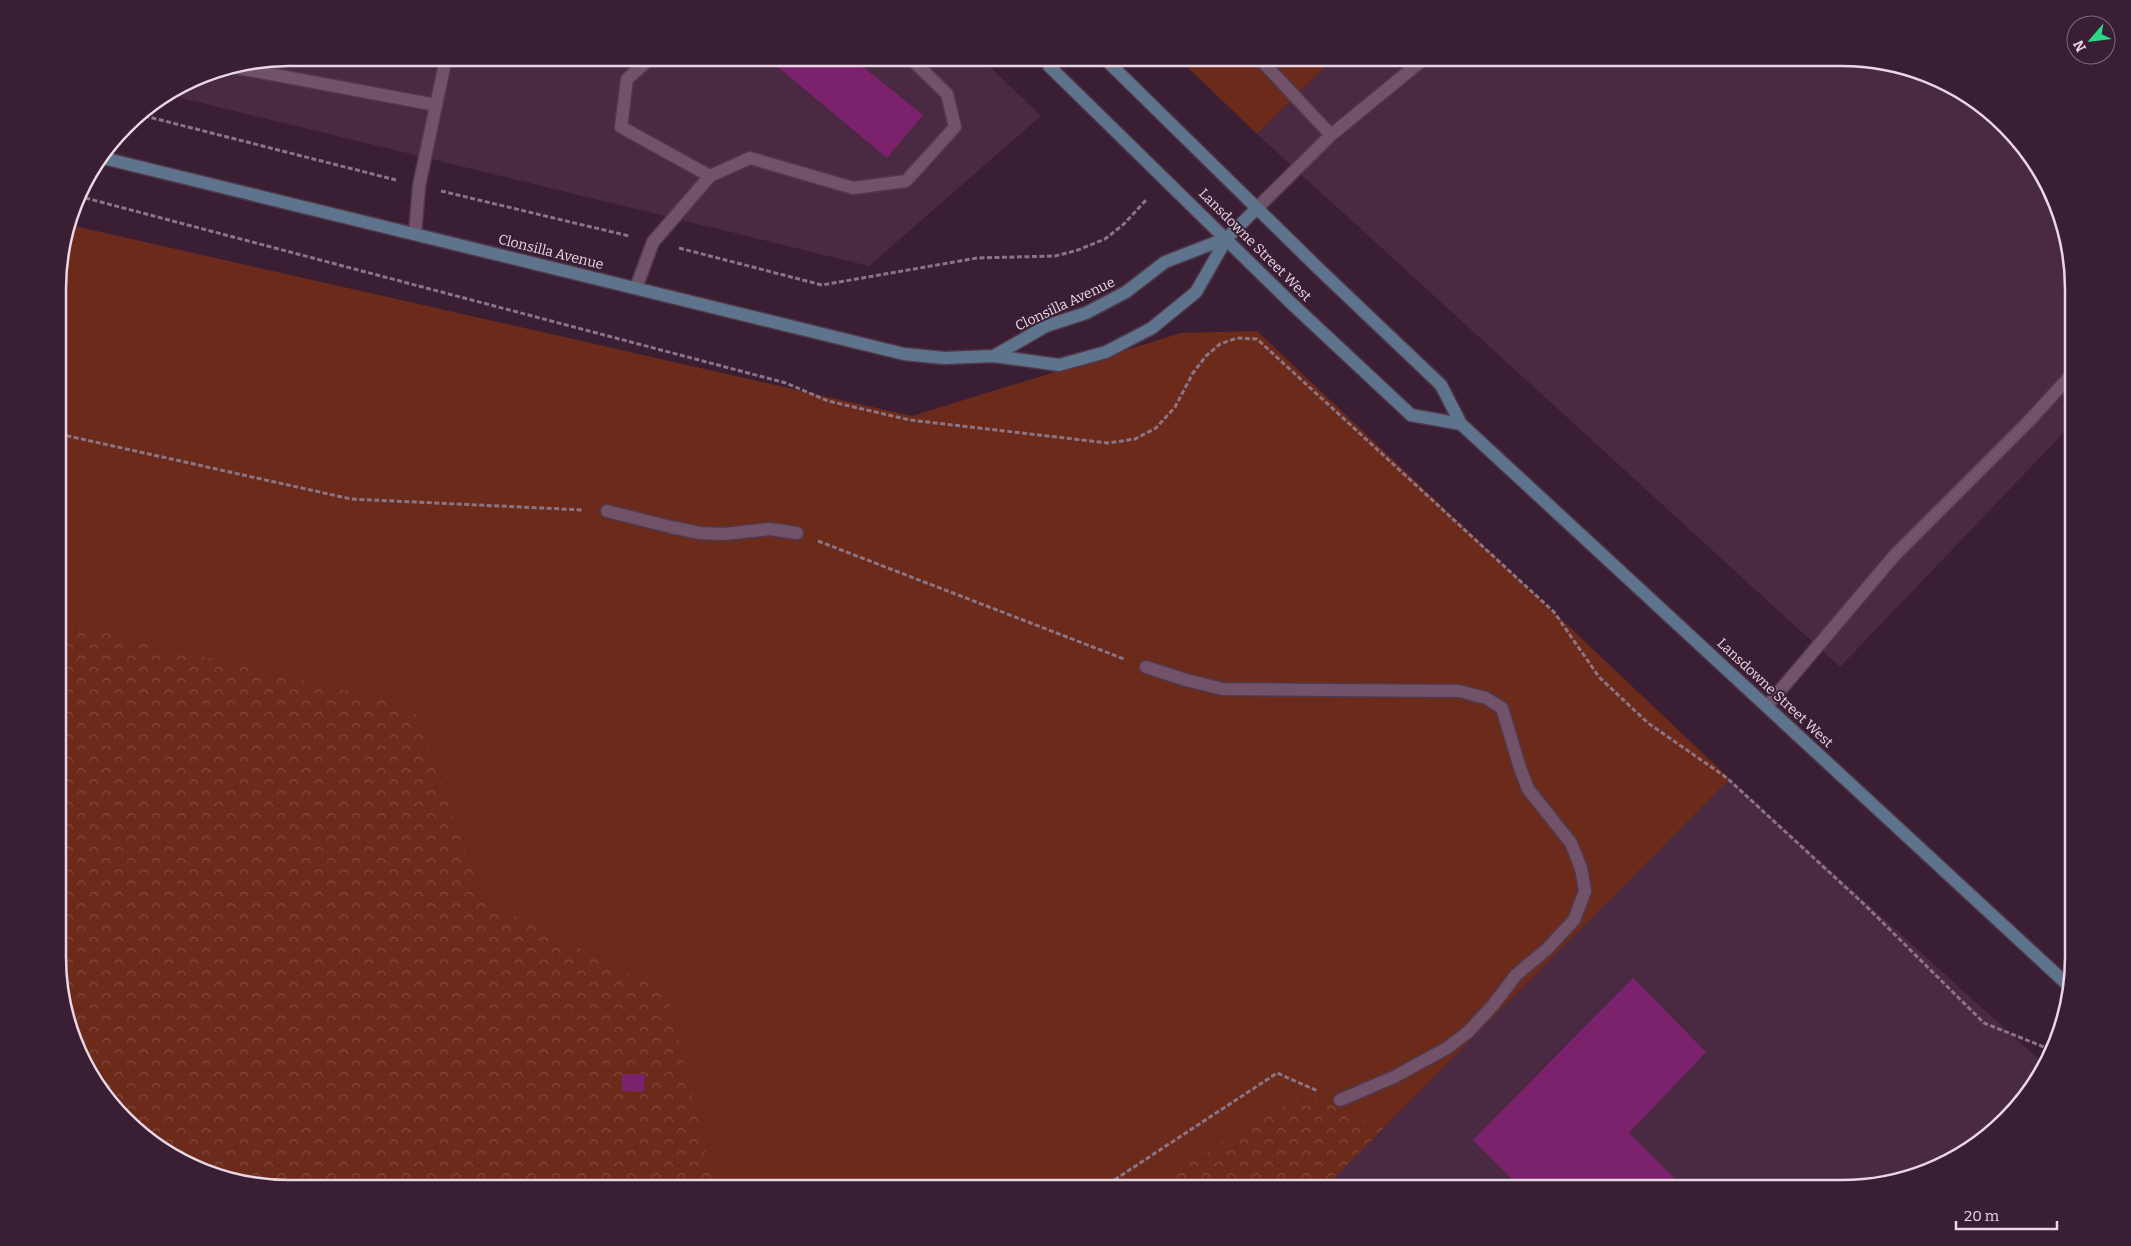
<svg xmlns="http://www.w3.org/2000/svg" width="2131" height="1246" viewBox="0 0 2131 1246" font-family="Bitter,serif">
<defs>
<pattern id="forest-crowns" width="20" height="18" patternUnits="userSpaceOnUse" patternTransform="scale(1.25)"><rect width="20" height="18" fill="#6c2b1a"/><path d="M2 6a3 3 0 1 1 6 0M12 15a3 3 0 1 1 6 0" fill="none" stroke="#81493b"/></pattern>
</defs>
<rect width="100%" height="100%" fill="#3a1e34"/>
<path fill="#4a2943" d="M289,58H981L1041,116L869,266L169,95L201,75Z
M1334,58H1842L1902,65L1958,89L2035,161L2061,215L2073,274V423L1840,667L1257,134Z
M1730,779L2045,1065L2042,1073L2006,1121L1958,1157L1857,1188H1324Z"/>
<path fill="#6c2b1a" d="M1178,58H1334L1257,134Z
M70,225L912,416L1181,333L1257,331L1730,779L1324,1188H289L229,1181L173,1157L96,1085L59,987V259Z"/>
<path fill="url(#forest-crowns)" d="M59,622L413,707L483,899L668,994L712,1179L684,1188H289L229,1181L173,1157L96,1085L59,987Z
M1305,1093L1384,1128L1324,1188H1146Z"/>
<path fill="#7c226d" d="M346,58H364L355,67Z
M767,58H852L923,115L887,158Z
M1633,978L1706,1052L1629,1133L1684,1188H1521L1473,1140Z
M622,1074H645L644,1092L622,1091Z"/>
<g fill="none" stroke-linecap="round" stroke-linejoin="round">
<g stroke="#50394b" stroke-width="15">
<path id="service" d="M651,58L627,79L621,127L710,176
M1259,58L1331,135
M238,68L436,105
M1257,208L1331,135L1425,58
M415,234L419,186L446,58
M636,288L653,242L710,176L750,158L853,188L906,181L955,127L947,94L910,58
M607,511L671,527L700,533L724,534L770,529L797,533
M1146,667L1186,680L1223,689L1459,691L1486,698L1502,708L1520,768L1528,789L1571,843L1581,868L1585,891L1574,920L1547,949L1516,975L1494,1004L1468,1032L1447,1048L1394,1077L1340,1100
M1767,706L1894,556L2028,422L2073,373"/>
</g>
<g stroke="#50394b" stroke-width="15">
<path id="secondary" d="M1049,58V66L1290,302L1411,415L1461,424
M1104,58L1320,270L1441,385L1461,424L2069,986
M103,158L904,354L944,358L994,356L1059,365L1106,352L1152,328L1196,292L1227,238L1257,208
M994,356L1046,326L1086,313L1126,292L1165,262L1227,238"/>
</g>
<path stroke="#8b7486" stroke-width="3" stroke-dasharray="5 2.5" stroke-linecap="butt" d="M137,114L396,180
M441,191L629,236
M78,196L786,383L828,401L910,420L1108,443L1135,439L1156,428L1175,407L1193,373L1206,356L1220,344L1237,338L1257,339L1554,612L1599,677L1648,723L1727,778L1866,906L1984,1023L2044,1047
M679,248L822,285L977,258L1055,256L1078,250L1105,239L1124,224L1146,200
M59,434L351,499L584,510
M818,541L1124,659
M1102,1188L1277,1073L1318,1091"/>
<use href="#service" stroke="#715269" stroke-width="12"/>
<use href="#secondary" stroke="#5e738c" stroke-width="12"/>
</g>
<g text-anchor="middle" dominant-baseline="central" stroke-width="4" stroke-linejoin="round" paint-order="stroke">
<g font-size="14" fill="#ead7e5" stroke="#3a1e34">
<text transform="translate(1255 245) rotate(45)">Lansdowne Street West</text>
<text transform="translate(551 252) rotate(14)">Clonsilla Avenue</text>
<text transform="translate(1065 304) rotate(-25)">Clonsilla Avenue</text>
<text transform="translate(1775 693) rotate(43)">Lansdowne Street West</text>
</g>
</g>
<path d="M0 0H2131V1246H0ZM289 66H1842A223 223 0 0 1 2065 289V957A223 223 0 0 1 1842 1180H289A223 223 0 0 1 66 957V289A223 223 0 0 1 289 66Z" fill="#3a1e34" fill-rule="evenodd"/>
<path fill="none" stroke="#ead7e5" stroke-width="2.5" d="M289 66H1842A223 223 0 0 1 2065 289V957A223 223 0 0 1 1842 1180H289A223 223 0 0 1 66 957V289A223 223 0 0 1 289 66Z"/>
<g transform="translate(2091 40) rotate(242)"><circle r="24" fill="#3a1e34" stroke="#80687b"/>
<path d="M0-4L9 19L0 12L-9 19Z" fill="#2bd884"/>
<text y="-8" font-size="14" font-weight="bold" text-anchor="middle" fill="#ead7e5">N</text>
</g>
<path d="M1956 1221v8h101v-8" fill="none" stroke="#ead7e5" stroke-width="2.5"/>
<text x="1964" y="1221" font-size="15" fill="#ead7e5" stroke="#3a1e34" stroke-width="4" paint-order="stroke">20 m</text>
</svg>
